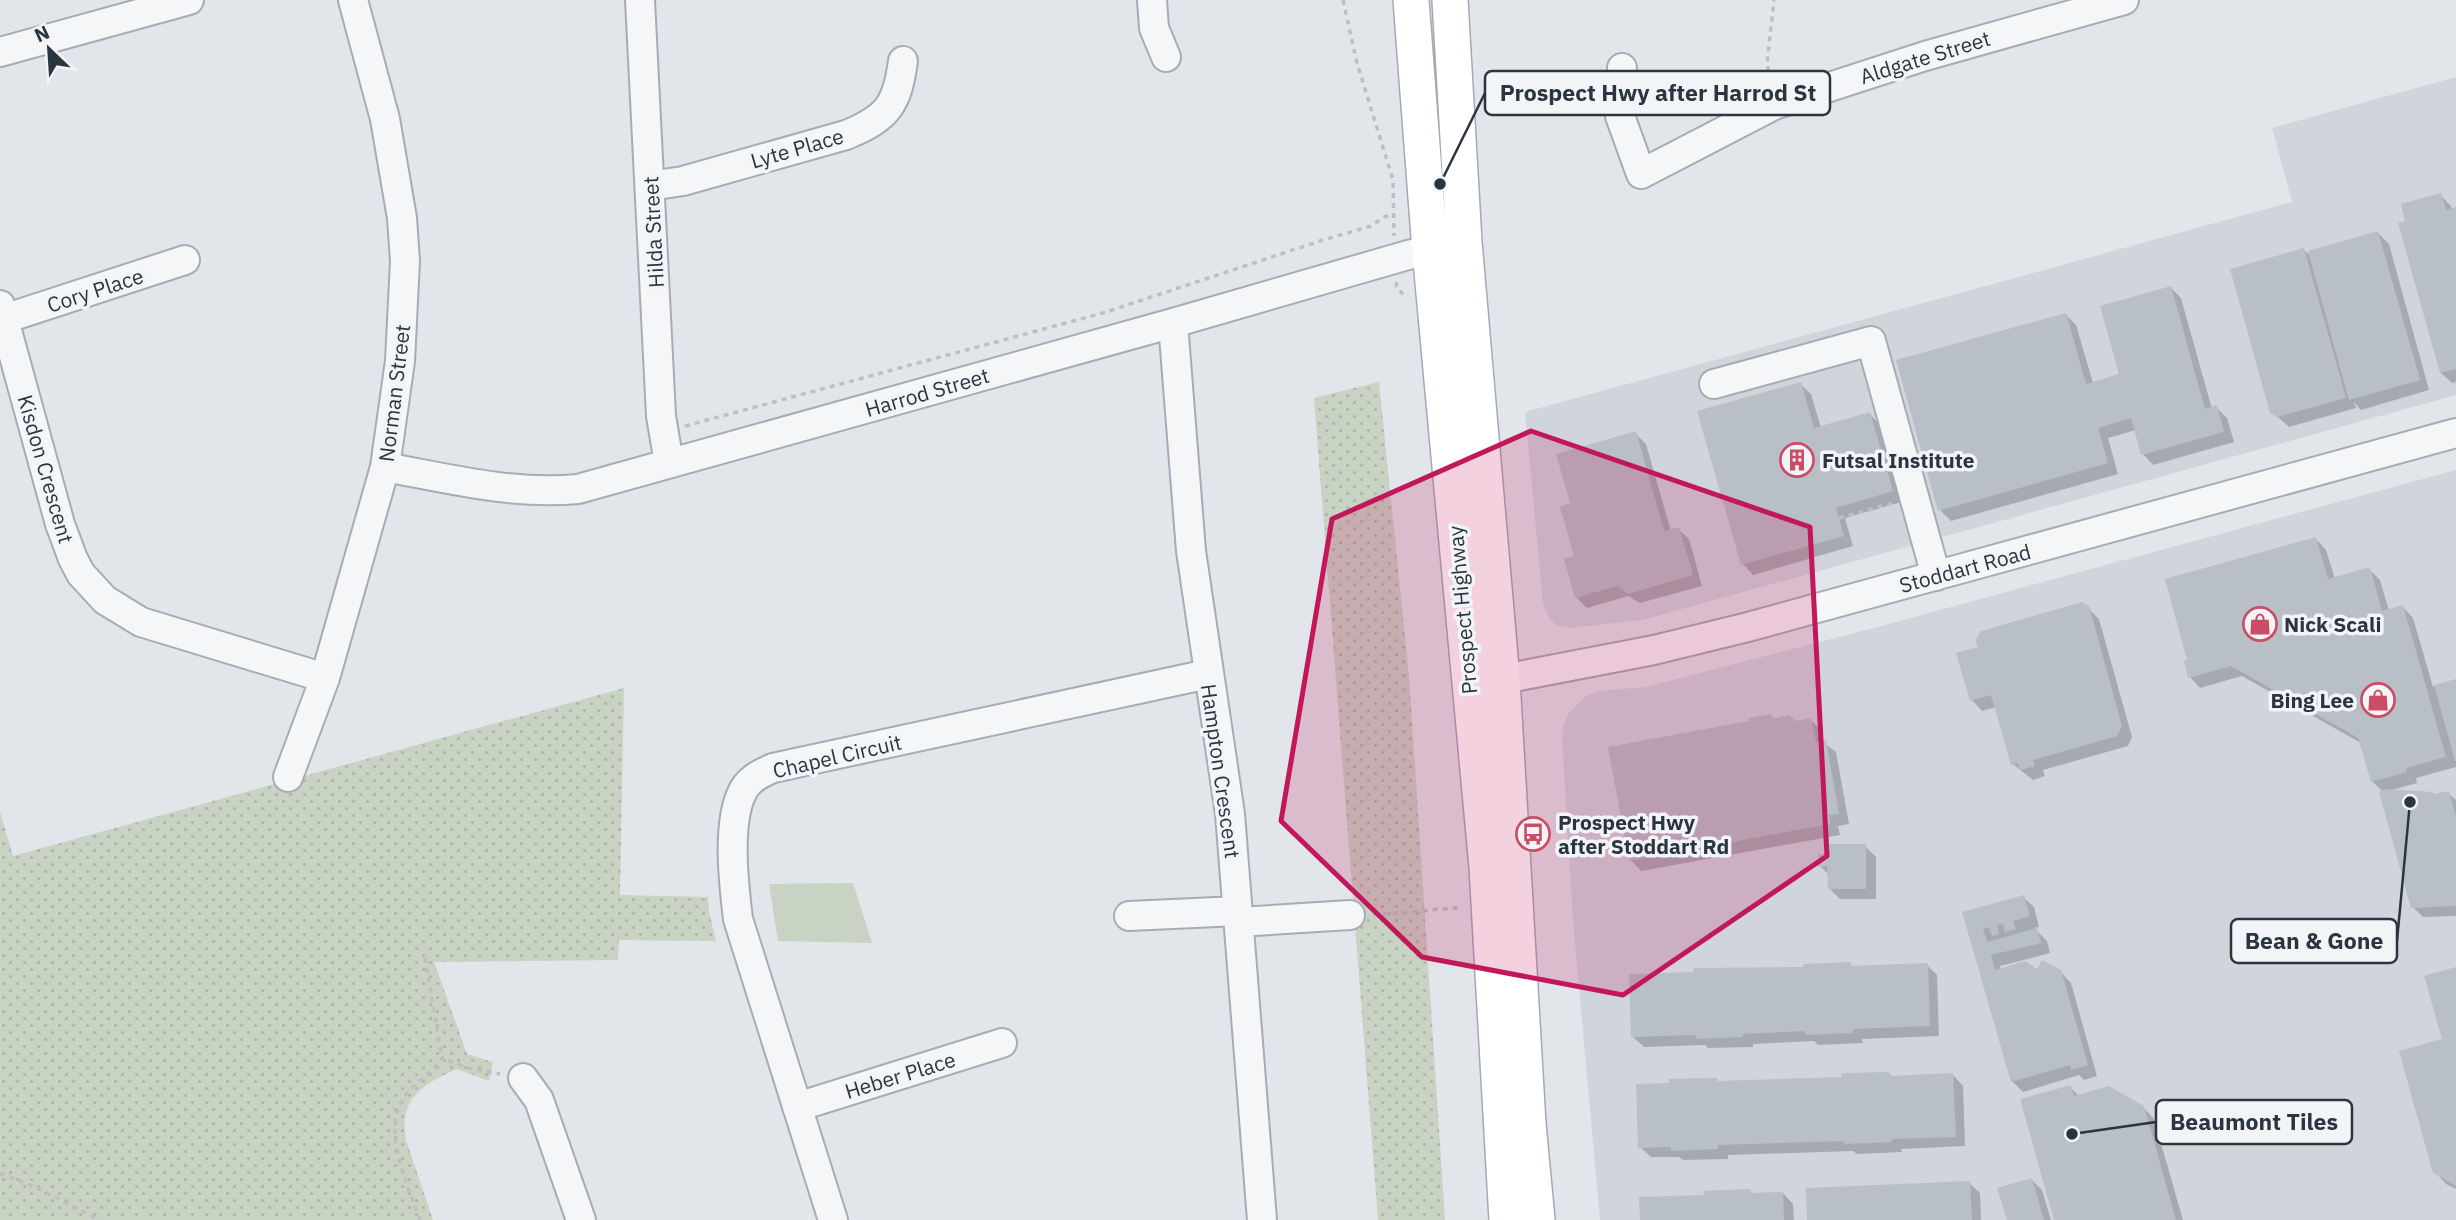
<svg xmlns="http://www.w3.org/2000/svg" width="2456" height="1220" viewBox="0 0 2456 1220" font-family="'IBM Plex Sans',sans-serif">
<defs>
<pattern id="park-dots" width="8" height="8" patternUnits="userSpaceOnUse" patternTransform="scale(1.75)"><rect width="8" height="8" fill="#c8d3c4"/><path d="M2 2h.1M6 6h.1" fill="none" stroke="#acb6aa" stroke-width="1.8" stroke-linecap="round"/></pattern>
</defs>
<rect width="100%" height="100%" fill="#e2e5ea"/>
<path fill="#d0d5dc" d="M2456,77V395L1642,620L1571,628L1556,625L1550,619L1543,604L1525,412L2292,202L2272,128Z
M2456,470V1220H1600L1573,921L1562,739L1564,724L1569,713L1585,697L1598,691L1646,687L1881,626Z"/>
<path fill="#c8d3c4" d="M853,883L872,943L778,941L769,884Z"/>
<path fill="url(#park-dots)" d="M1379,382L1409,676L1445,1220H1378L1314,398Z
M624,688L620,895L708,897L709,912L716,941L619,940L618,960L434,962L467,1054L493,1062L489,1081L457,1069C423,1084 398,1099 406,1140L433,1220H0V812L13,856Z"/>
<path fill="#0003" d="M2440,195L2451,206L2452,210L2456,209V382L2452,383L2441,373L2408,223Z
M2378,233L2389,244L2429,390L2361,410L2354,402L2356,408L2289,427L2272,412L2304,250L2312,258Z
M2171,288L2181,298L2212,409L2216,407L2227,418L2234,442L2153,465L2143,454L2136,430L2108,438L2118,474L1951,521L1940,510L2066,315L2076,325L2093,383L2121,375Z
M1800,384L1811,394L1821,428L1870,414L1880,425L1902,502L1845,518L1853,546L1753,575L1743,564Z
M1635,433L1646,444L1671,531L1678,529L1689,539L1702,586L1640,603L1628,596L1587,608L1576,597L1572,505Z
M2316,539L2326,550L2335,579L2369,569L2380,580L2389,611L2403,607L2413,618L2433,687L2456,680V767L2416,778L2417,783L2388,791L2434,796L2448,793L2456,800V916L2423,917L2413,907L2383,792L2372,781L2361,743L2242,676L2200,688L2190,677Z
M2088,608L2099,619L2132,737L2128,746L2043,770L2045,776L2033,780L2013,764L1996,707L1982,711L1972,700Z
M1771,716L1775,720L1795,722L1810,720L1821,730L1823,742L1836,752L1849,824L1838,826L1840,835L1641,871L1631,860L1752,722Z
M1540,825L1547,828L1548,837L1541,834Z
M1865,846L1876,857V899H1840L1829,888V875L1820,866L1829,855Z
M2023,897L2034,907L2039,927L2034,928L2047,941L2050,953L2000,966L2001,970L2060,971L2071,983L2097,1076L2084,1080L2079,1075L2023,1092L2012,1081L1964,914Z
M1850,964L1854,968L1927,965L1937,975L1939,1036L1862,1039L1863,1043L1818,1045L1814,1041L1753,1044V1047L1708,1048L1705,1045L1644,1047L1633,1037L1743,971Z
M2456,969V1189L2446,1184L2435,1172L2444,1040Z
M1888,1073L1892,1077L1953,1075L1963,1086L1965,1146L1901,1149L1902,1152L1857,1154L1853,1151L1728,1155V1159L1683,1160L1679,1157H1651L1640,1147L1716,1080L1719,1082L1843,1078Z
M2070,1087L2079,1096L2143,1107L2154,1119L2183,1220H2056Z
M2032,1180L2042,1190L2051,1220H2008Z
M1969,1183L1980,1193L1981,1220H1809Z
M1750,1191L1753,1195L1783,1193L1793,1204L1794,1220H1642L1705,1196Z"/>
<path fill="#b9bfc6" d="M2441,193L2446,210L2456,207V369L2440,373L2398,223L2405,221L2401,204Z
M2378,231L2420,380L2349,400L2308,251Z
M2304,248L2346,398L2277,417L2270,413L2230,269Z
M2171,286L2205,409L2217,405L2224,432L2141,455L2131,418L2098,428L2108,463L1938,511L1896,360L2066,313L2086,384L2119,374L2100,306Z
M1801,382L1814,428L1870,412L1893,491L1836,508L1844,536L1741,565L1697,411Z
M1636,431L1664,531L1679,527L1693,575L1628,594L1617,586L1575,598L1564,559L1574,556L1560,507L1570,503L1556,454Z
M2316,537L2328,579L2370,567L2382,611L2403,605L2446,757L2406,768L2407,772L2371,782L2358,738L2231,666L2188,678L2184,661L2187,660L2165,579Z
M2082,602L2089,606L2122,726L2117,736L2033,760L2035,766L2020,770L2018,763L2011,765L1991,695L1970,701L1956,653L1978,647L1975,640L1981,631Z
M2456,679V761H2455L2434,685Z
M1771,714L1772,719L1789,715L1796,721L1811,718L1816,742L1826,740L1839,814L1829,815L1830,824L1629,861L1608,747L1749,721V718Z
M2386,789L2432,792L2434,794L2449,791L2456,816V906L2411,908L2379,792Z
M1827,844H1866V889H1828L1827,866L1818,867V854H1827Z
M2024,895L2030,916L2013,921L2016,929L2005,932L2003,924L1997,925L1999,934L1992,936L1989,927L1983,929L1987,942L2037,928L2041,943L1991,955L1995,970L2025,961L2037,969L2042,960L2061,970L2088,1065L2071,1070L2070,1065L2011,1082L1962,912Z
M1851,962V966L1928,963L1930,1026L1853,1029V1033L1805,1035V1031L1743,1034V1037L1696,1039V1035L1631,1037L1629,974L1693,972L1694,968L1803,967V964Z
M2456,967V1186L2433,1173L2399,1051L2442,1039L2424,976Z
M1889,1072V1076L1953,1073L1956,1137L1892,1139V1142L1844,1144V1141L1718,1145V1149L1671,1151V1147L1638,1148L1636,1084L1669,1083V1079L1717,1078V1081L1842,1077L1841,1073Z
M2071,1085L2074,1096L2109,1086L2144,1106L2176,1220H2054L2020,1099Z
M2032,1178L2044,1220H2007L1997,1188Z
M1970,1181L1972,1220H1807L1806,1188Z
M1750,1189L1751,1193L1783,1192L1784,1220H1640L1639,1197L1704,1195L1703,1191Z"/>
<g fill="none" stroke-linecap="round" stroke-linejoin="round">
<g stroke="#a7acb4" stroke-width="32">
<path id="minor" d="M640,0L661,416L669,463
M1152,0L1154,28L1166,57
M0,52L189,0
M1622,68L1620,116L1641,174L1774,105L1925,56L2124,0
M650,186L683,181L846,135C887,118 897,106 903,61
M0,305L60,524L73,559L81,574L105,600L141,622L325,678
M4,319L185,260
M1173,323L1191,551L1230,814L1262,1220
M1714,384L1871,341L1936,576
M385,467C450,479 513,495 578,489L1173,323L1408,255L1449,246
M1483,683L1654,650L1748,627L2456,433
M288,777L325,678L385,467L400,361L405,261L402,218L385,119L353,0
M1129,916L1238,911
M1239,922L1350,915
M523,1078L539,1100L581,1220
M797,1107L1002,1043
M833,1220L738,919C734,886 727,827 741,795C747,780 759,774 773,768L1208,674"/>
</g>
<g stroke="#a2aab5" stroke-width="38">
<path id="major" d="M1411,0L1430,250L1487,867L1507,1220
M1450,0L1464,242L1502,680L1528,1124L1537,1220"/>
</g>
<path stroke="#bcc0c5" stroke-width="3.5" stroke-dasharray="5 5" stroke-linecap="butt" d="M1343,0L1357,63L1393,180L1394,236
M1770,81L1767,63L1774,0
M1397,282L1396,286L1406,298
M685,426L1103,313L1320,241L1371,226L1384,217L1392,215
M1839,518L1893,503
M1373,914C1403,915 1432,908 1462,908
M425,958L442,1058
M0,1173L35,1187L100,1220
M420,1220C408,1185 378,1125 408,1092C419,1079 431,1074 442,1058L468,1068L500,1074"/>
<use href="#minor" stroke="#f5f6f8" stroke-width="28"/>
<use href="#major" stroke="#fff" stroke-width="35"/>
</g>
<path fill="#c2185b" fill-opacity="0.2" stroke="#c2185b" stroke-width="5" stroke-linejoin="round" d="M1531,431L1810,527L1827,856L1623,995L1422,957L1281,821L1332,519Z"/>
<defs>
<g id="building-ring" transform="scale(1.75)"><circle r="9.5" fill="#f2f4f7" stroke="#c94d64" stroke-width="1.5"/><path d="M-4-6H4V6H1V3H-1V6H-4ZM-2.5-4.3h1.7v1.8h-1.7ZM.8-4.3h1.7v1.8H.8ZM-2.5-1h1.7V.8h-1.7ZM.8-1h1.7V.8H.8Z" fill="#c94d64"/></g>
<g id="shop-ring" transform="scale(1.75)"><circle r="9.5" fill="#f2f4f7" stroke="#c94d64" stroke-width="1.5"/><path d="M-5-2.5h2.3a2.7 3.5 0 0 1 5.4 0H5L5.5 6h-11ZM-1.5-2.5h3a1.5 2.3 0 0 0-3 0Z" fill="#c94d64"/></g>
<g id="bus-ring" transform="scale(1.75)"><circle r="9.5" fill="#f2f4f7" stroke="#c94d64" stroke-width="1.5"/><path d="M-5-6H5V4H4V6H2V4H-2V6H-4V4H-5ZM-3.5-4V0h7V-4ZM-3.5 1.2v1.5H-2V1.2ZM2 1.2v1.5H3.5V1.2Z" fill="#c94d64"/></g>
</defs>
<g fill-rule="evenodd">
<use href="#building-ring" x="1797" y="460"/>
<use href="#shop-ring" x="2260" y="624"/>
<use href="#shop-ring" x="2378" y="700"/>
<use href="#bus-ring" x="1533" y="834"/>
</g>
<g text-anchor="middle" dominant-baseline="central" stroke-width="7" stroke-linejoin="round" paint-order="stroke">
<g font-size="21" fill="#2b3441" stroke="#f2f4f7">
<text transform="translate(1925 57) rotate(-17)">Aldgate Street</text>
<text transform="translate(797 148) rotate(-16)">Lyte Place</text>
<text transform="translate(653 232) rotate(-93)">Hilda Street</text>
<text transform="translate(95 290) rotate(-18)">Cory Place</text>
<text transform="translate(927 392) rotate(-16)">Harrod Street</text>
<text transform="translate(394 393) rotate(-83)">Norman Street</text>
<text transform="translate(46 469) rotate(74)">Kisdon Crescent</text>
<text transform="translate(1965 568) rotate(-15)">Stoddart Road</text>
<text transform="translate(1462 610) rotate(-95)">Prospect Highway</text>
<text transform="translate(837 756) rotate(-13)">Chapel Circuit</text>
<text transform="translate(1221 771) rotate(82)">Hampton Crescent</text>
<text transform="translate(900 1075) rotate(-17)">Heber Place</text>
</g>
<g font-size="21" font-weight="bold" fill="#2b3441" stroke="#f2f4f7" text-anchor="start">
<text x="1822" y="460">Futsal Institute</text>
<text x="2284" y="624">Nick Scali</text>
<text x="2354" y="700" text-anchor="end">Bing Lee</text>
<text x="1558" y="822">Prospect Hwy<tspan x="1558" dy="24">after Stoddart Rd</tspan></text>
</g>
</g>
<path fill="none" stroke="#2b3441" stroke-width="2.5" d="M1440 184L1485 93M2410 802L2397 941M2072 1134L2156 1122"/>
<g fill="#2b3441" stroke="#f2f4f7" stroke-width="2.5">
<circle cx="1440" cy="184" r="7"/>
<circle cx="2410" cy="802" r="7"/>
<circle cx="2072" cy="1134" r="7"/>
</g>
<g fill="#f2f4f7" stroke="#2b3441" stroke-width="2.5">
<rect x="1485" y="71" width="345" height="44" rx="7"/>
<rect x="2231" y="919" width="166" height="44" rx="7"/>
<rect x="2156" y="1100" width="196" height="44" rx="7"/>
</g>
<g font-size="23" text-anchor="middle" font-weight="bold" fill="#2b3441">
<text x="1658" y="101">Prospect Hwy after Harrod St</text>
<text x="2314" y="949">Bean &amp; Gone</text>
<text x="2254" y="1130">Beaumont Tiles</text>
</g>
<g transform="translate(49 49) rotate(335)" stroke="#f2f4f7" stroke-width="5" paint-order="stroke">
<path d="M0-5L12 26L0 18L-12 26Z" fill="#2b3441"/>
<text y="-10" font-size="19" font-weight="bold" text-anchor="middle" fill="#2b3441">N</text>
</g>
</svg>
